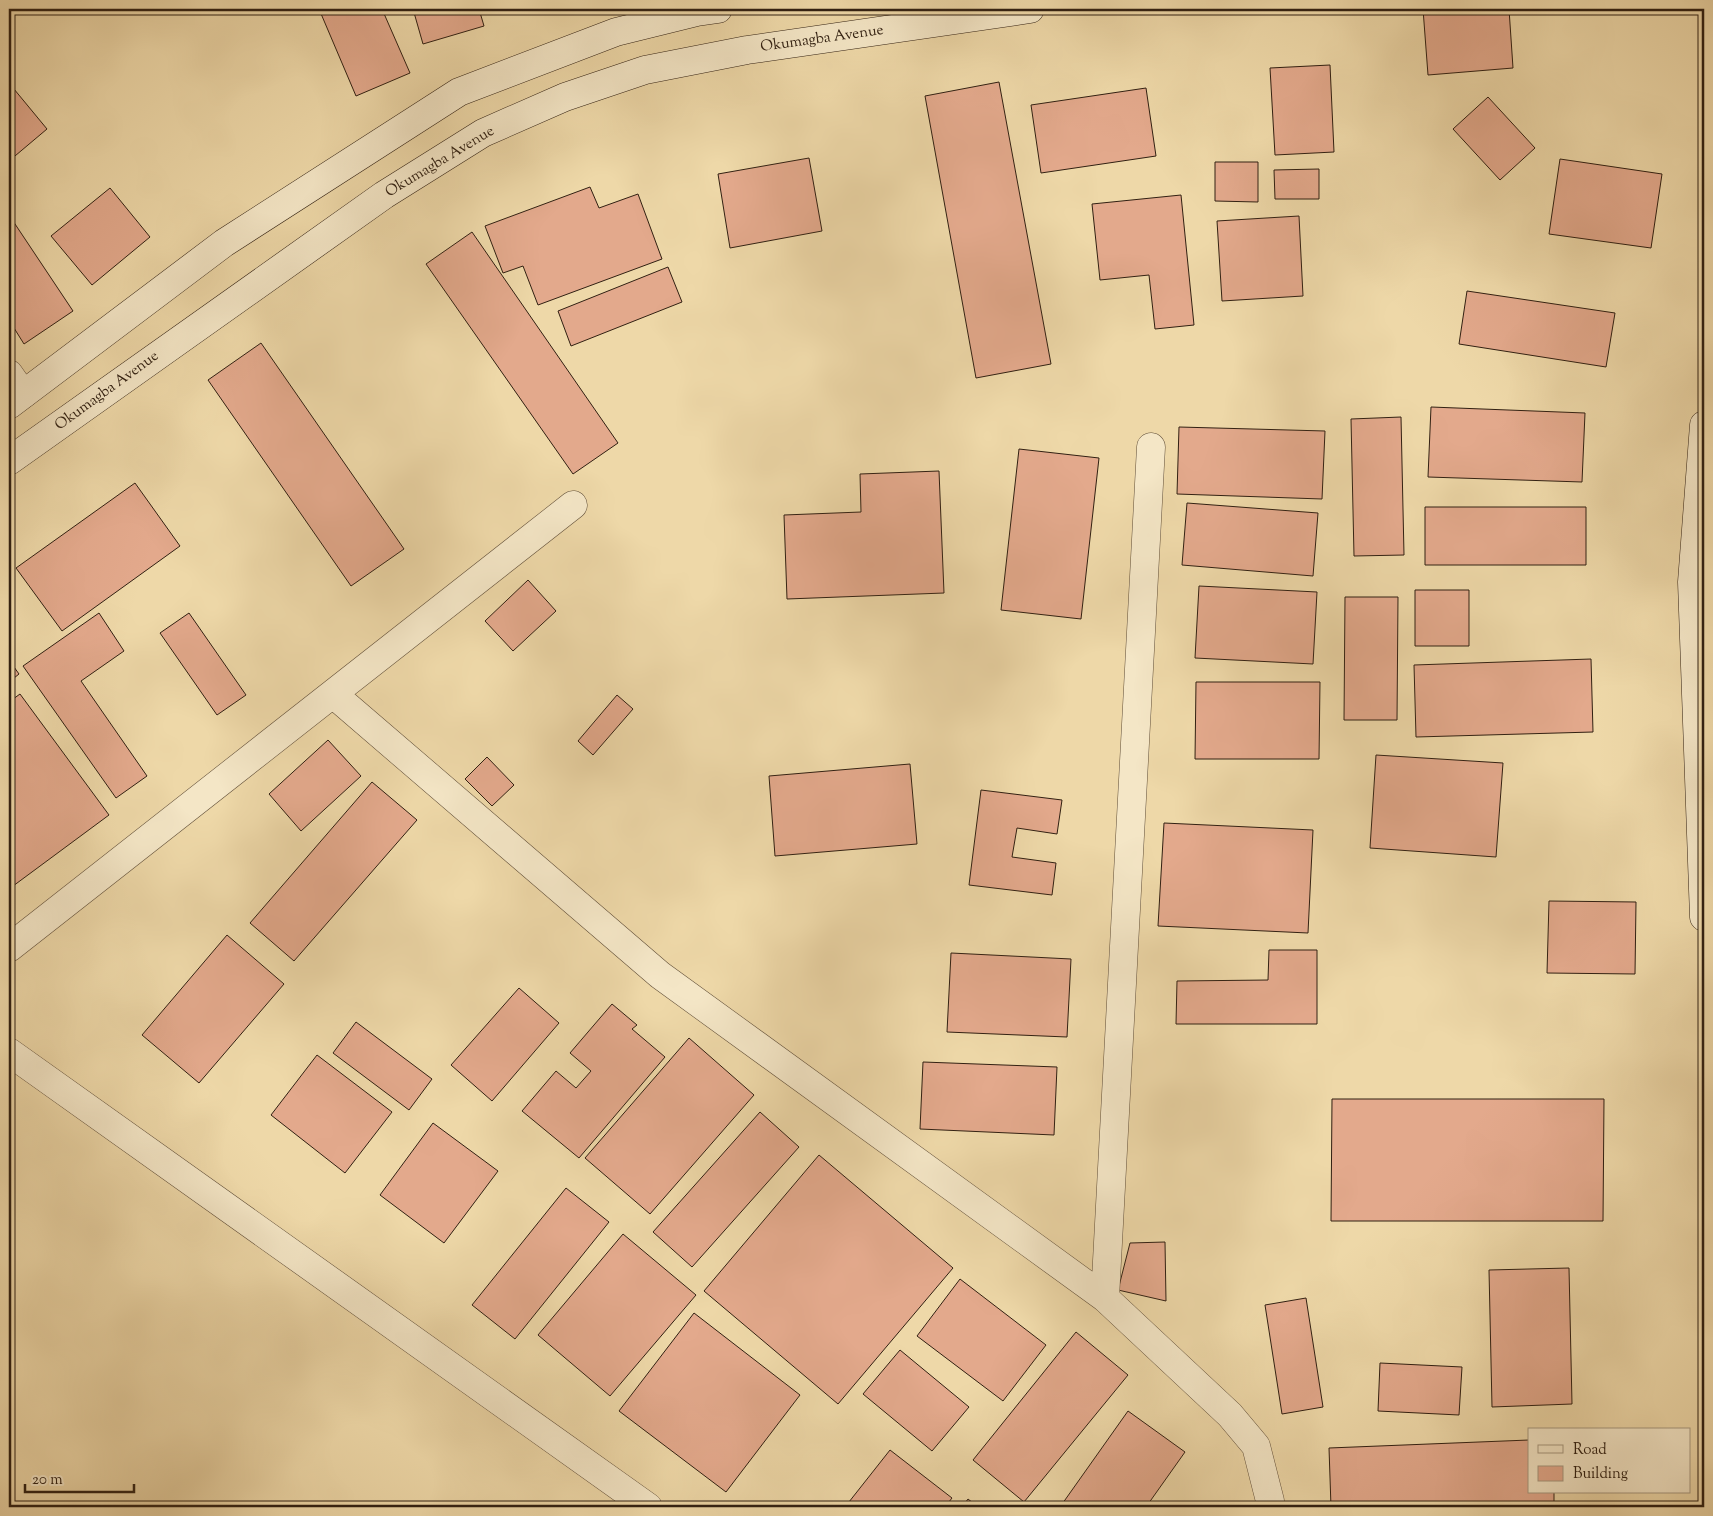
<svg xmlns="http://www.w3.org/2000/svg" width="1713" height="1516" viewBox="0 0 1713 1516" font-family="'Sorts Mill Goudy',serif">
<rect width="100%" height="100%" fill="#eed8a8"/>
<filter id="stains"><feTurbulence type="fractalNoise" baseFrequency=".004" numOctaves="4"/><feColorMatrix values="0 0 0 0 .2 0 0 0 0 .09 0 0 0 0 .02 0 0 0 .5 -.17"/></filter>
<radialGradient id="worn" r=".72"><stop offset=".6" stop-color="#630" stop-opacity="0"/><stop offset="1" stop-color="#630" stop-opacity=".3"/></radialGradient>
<path fill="#e3a98c" stroke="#312012" d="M319,9H382L410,73L356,96Z
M413,9H479L484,26L423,44Z
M1423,9H1509L1513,68L1428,75Z
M1330,65L1334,152L1275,155L1270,68Z
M999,82L1051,364L976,378L925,96Z
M9,83L47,129L9,161Z
M1146,88L1156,156L1041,173L1031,105Z
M1488,97L1535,148L1500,180L1453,129Z
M809,158L822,231L730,248L718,174Z
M1560,159L1662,174L1651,248L1549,234Z
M1215,162H1258V202L1215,201Z
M1319,169V199H1275L1274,170Z
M590,187L599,208L638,194L662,259L538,305L523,266L503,273L485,226Z
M110,188L150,237L92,285L51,236Z
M1181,195L1194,325L1155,329L1149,275L1100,280L1092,204Z
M9,215L73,311L24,344L9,320Z
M1299,216L1303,296L1222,301L1217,221Z
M472,232L618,443L573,474L426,264Z
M668,267L682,302L571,346L558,311Z
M1467,291L1615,313L1606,367L1459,344Z
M261,343L404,549L351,586L208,380Z
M1431,407L1585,413L1582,482L1428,477Z
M1401,417L1404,555L1354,556L1351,419Z
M1179,427L1325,431L1322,499L1177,494Z
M1019,449L1099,458L1081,619L1001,610Z
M939,471L944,593L787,599L784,515L861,512L860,474Z
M135,483L180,546L62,631L16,568Z
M1187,503L1318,513L1313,576L1182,565Z
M1425,507H1586V565H1425Z
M528,580L556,611L513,651L485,621Z
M1199,586L1317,592L1313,664L1195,658Z
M1415,590H1469V646H1415Z
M1345,597H1398L1397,720H1344Z
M99,613L124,651L81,681L147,776L116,798L23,666Z
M189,613L246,695L217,715L160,633Z
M1591,659L1593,732L1416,737L1414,665Z
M9,660L19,674L9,682Z
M1196,682H1320L1319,759H1195Z
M20,694L109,815L9,889V702Z
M617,695L633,709L593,755L578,741Z
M328,740L361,776L301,831L269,794Z
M1376,755L1503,763L1496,857L1370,848Z
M487,757L514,785L492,806L465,779Z
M910,764L917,844L775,856L769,776Z
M372,782L417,820L294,961L250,923Z
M981,790L1062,800L1057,834L1017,828L1012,857L1056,863L1052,895L969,885Z
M1164,823L1313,830L1308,933L1158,926Z
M1549,901L1636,902L1635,974L1547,973Z
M227,935L284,984L199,1083L142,1035Z
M1269,950H1317V1024H1176L1177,981L1268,980Z
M951,953L1071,959L1067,1037L947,1032Z
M519,988L559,1023L492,1101L451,1065Z
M612,1004L637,1025L632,1029L665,1057L579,1158L522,1111L556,1071L576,1088L591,1071L570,1053Z
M356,1022L432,1079L409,1110L333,1053Z
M689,1038L754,1095L650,1214L585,1158Z
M317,1055L392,1112L345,1173L271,1115Z
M923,1062L1057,1067L1054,1135L920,1129Z
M1332,1099H1604L1603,1221H1331Z
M760,1112L799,1147L692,1267L653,1232Z
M433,1123L498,1171L444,1243L380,1195Z
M819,1155L953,1268L838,1404L704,1291Z
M566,1188L609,1222L515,1339L472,1305Z
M623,1234L696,1295L610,1396L538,1335Z
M1165,1242L1166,1301L1118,1290L1130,1243Z
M1569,1268L1572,1404L1492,1407L1489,1270Z
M960,1279L1046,1345L1003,1401L917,1336Z
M1306,1298L1323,1407L1282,1414L1265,1305Z
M694,1313L800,1395L726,1492L619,1411Z
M1076,1332L1128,1375L1024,1502L973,1460Z
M900,1350L969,1407L932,1451L863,1394Z
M1380,1363L1462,1367L1459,1415L1378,1411Z
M1128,1411L1185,1452L1146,1507H1060Z
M1529,1440V1492H1554V1507H1331L1329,1448Z
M890,1450L952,1498L945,1507H845Z
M968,1499L978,1507H962Z"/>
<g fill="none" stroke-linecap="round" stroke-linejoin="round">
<g stroke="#604e38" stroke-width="29">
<path id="minor" d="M9,374L23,394
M333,694L660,975L1105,1298L1230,1415L1256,1446L1270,1501V1507
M9,948L573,505
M9,1052L648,1507
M1105,1298L1151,447"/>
</g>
<g stroke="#312012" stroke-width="29">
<path id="secondary" d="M9,405L224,243L459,92L616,32L697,12L718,9
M1704,425L1692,582L1704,917
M9,461L384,195L483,133L565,97L645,70L747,50L1030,9"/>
</g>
<use href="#minor" stroke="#f4e6c6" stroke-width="28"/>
<use href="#secondary" stroke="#f4e6c6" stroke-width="28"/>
</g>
<g text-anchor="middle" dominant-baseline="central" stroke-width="4" stroke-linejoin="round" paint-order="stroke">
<g font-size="15" fill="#312012" stroke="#f4e6c6">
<text transform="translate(822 39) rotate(-8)">Okumagba Avenue</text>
<text transform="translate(440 162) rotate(-31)">Okumagba Avenue</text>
<text transform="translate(107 391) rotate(-36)">Okumagba Avenue</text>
</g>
</g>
<rect width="1713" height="1516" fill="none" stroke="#eed8a8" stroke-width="30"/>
<rect x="10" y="10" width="1693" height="1496" fill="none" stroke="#312012" stroke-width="2.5"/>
<rect x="15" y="15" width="1683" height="1486" fill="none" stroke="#312012"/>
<rect x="1528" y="1428" width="162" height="65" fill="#f4e6c6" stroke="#a6977e"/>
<rect x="1538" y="1445" width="25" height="8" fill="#f4e6c6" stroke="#a6977e"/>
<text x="1573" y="1454" font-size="15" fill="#312012">Road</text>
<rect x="1538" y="1466" width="25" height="15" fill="#e3a98c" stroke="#a6977e"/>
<text x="1573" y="1478" font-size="15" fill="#312012">Building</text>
<path d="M25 1484v8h109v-8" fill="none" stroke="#312012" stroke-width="2.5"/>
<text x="32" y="1484" font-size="15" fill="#312012" stroke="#f4e6c6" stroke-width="4" paint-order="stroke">20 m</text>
<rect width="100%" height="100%" filter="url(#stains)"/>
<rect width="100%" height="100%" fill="url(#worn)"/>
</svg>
